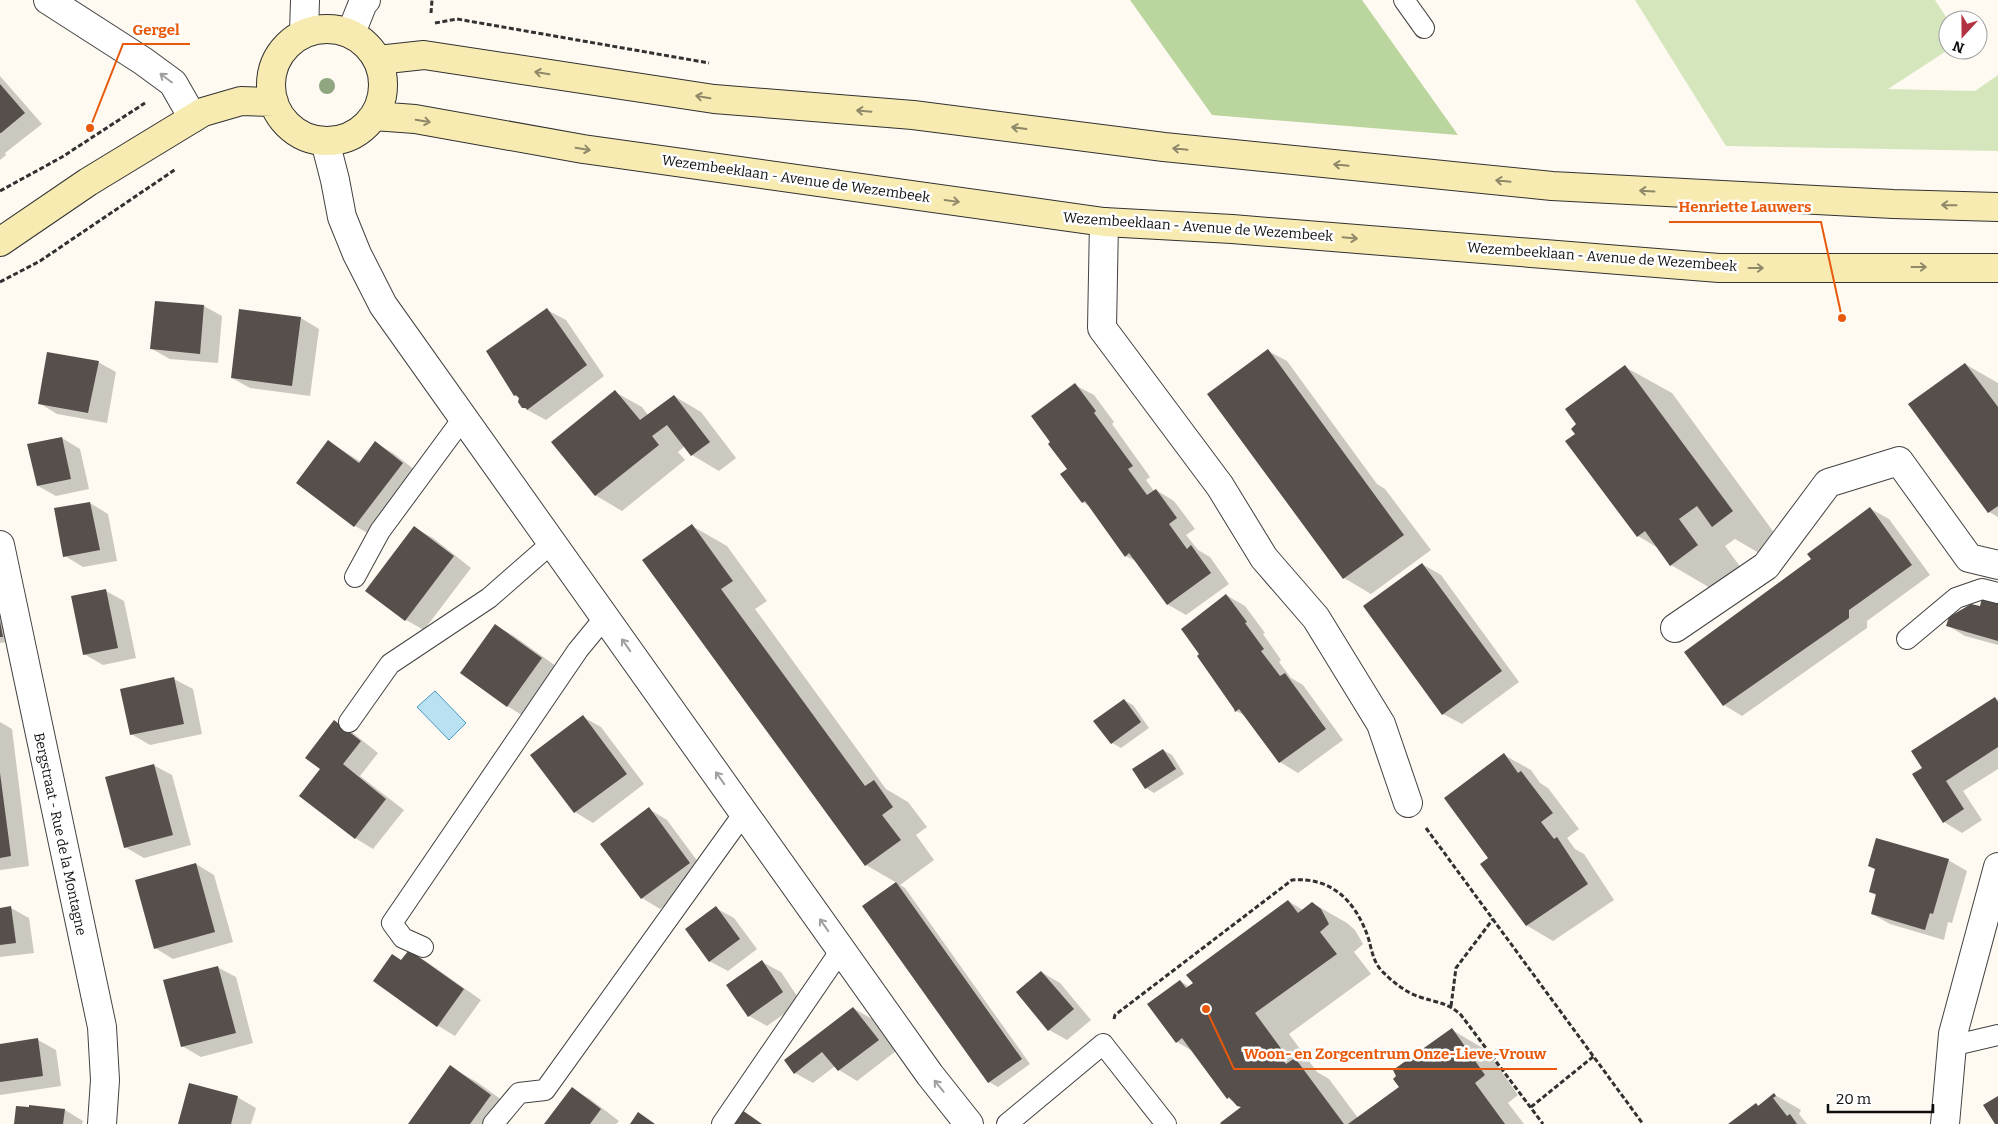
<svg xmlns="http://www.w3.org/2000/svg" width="1998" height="1124" viewBox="0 0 1998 1124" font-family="Bitter,serif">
<rect width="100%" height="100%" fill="#fefaf1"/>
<path fill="#d5e6bd" d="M1635,0H1935L1948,20V50L1888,89L1975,91L1998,75V151L1726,146Z"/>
<path fill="#bbd59e" d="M1130,0H1362L1458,135L1212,115Z"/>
<path fill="#bae1f1" stroke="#479ac2" d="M435,691L466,723L449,740L417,707Z"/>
<path fill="#0003" d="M0,76L42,124L5,153L6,155L0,160Z
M156,302L204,306L222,316L218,363L170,359L152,349Z
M547,310L566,320L604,376L546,420L522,407L520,398L515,396Z
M301,318L319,329L310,396L250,388L232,378Z
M1268,351L1287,361L1377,484L1385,489L1431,550L1371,594L1344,578L1299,517Z
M98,362L116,372L107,423L57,414L39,403Z
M1965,364L1998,383V517L1989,512Z
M1625,367L1672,393L1778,538L1759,553L1735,539L1725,546L1744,572L1717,592L1671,565L1658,548L1638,536L1577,434L1578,425Z
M1075,385L1094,395L1114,422L1112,424L1150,477L1146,480L1154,491L1156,490L1174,501L1195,529L1186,535L1198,550L1210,557L1229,584L1186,615L1167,604L1137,562L1126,556L1090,507L1083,502L1069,470Z
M615,392L642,407L648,415L674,396L701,412L736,458L719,471L692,455L685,446L678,452L685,460L622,511L595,495Z
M62,438L80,449L89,489L56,496L38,486Z
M328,441L361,462L375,443L393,453L420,474L373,536L355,526L298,482Z
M90,503L108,514L117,561L83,567L65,556Z
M1871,509L1889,519L1930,575L1867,621V628L1742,716L1724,705L1813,559Z
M692,526L727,546L767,601L755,609L886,789L908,802L927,827L916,835L934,860L900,885L905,888L1030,1064L998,1087L989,1082L864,906L897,883L866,865L644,560Z
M415,528L433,538L471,568L424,630L406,620Z
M1422,564L1441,575L1519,682L1462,724L1443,714Z
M0,583L12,641L0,643Z
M106,591L124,601L136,658L103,665L84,654Z
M1226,595L1245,606L1265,633L1263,634L1281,660L1279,662L1291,678L1303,685L1343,740L1298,773L1280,762L1246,716L1236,711Z
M1998,605V645L1965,636L1947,625L1981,608Z
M496,626L514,636L560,669L525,717L507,706Z
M174,679L193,689L202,734L150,745L131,734Z
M1995,698L1998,700V769L1963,791L1982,820L1962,833L1944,822L1923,768Z
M1124,700L1133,705L1149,728L1121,748L1112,743Z
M583,717L601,727L644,784L593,823L575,812L532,755Z
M0,722L12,729L29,866L0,870Z
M334,722L353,733L378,753L360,776L404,810L373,849L355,838L322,769Z
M1163,750L1172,755L1184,774L1154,793L1146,788Z
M1504,755L1531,770L1540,783L1548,788L1579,829L1567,838L1575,849L1584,854L1614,900L1553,941L1526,925L1490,858Z
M153,765L172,775L191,845L144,858L125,847Z
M649,809L667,820L707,874L660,909L642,898Z
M1948,860L1967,871L1952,923L1948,922L1944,940L1890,924L1872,914L1877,896L1870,892Z
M196,864L214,875L233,942L173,959L155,948Z
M1288,901L1303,910L1312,903L1347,923L1355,930L1363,944L1354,952L1371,974L1289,1034L1317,1072L1329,1079L1358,1118L1400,1087L1452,1030L1486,1050L1518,1095L1508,1103L1524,1124H1222L1242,1108L1228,1098L1194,1052L1177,1042L1180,981L1190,987Z
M11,908L29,918L34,953L0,957V909Z
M716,908L734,918L757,949L728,971L709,961Z
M409,951L427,962L481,1000L455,1036L437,1025L402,961Z
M762,962L781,972L801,1002L767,1026L749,1016Z
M217,967L236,977L253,1043L201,1057L182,1046Z
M1041,972L1060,983L1091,1020L1067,1040L1049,1030Z
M853,1008L872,1019L896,1051L857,1081L839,1070L835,1066L813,1083L795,1073Z
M38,1040L56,1050L61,1086L0,1095V1045Z
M450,1067L477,1082L517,1111L508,1124H410Z
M572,1089L590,1099L619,1121L616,1124H546Z
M1775,1095L1801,1110L1799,1114L1807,1124H1730L1756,1104L1760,1106Z
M237,1097L256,1108L251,1124H179Z
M65,1110L83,1121L82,1124H15Z"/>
<path fill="#564f4c" d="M0,84L25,113L1,133H0Z
M155,301L204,305L200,354L150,349Z
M547,308L587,365L527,410L526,408H522L518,402L519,398L516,395L514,396L486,351Z
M239,309L301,317L292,386L231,378Z
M1268,349L1404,535L1343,579L1207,394Z
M47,352L99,361L88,413L38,404Z
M1965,363L1998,407V506L1988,513L1908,404Z
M1625,365L1733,511L1712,527L1697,506L1679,519L1698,545L1670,566L1645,531L1637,537L1565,441L1575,434L1571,429L1576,424L1565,409Z
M1075,383L1096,411L1094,413L1133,466L1128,469L1147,495L1156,489L1177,518L1169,524L1187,549L1191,545L1211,573L1167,605L1129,553L1125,557L1085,501L1082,503L1060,474L1067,469L1048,444L1050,442L1031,416Z
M615,390L640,420L674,395L710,442L691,456L667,425L652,436L659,445L595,496L551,442Z
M62,437L71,479L37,486L27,444Z
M328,440L359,463L375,441L403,463L354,527L296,483Z
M90,502L100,550L63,557L54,508Z
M1870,507L1912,565L1849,610V618L1723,706L1684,652L1811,559L1807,554Z
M692,524L733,581L721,589L865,786L874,780L893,807L882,815L901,840L865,866L642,560Z
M414,526L454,556L405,621L365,591Z
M1422,563L1502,671L1442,715L1363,606Z
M106,589L118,648L83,655L71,596Z
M1226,594L1247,622L1245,623L1264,649L1261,651L1280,676L1285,673L1326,729L1279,763L1239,709L1235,712L1234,709L1197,656L1199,654L1181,629Z
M1982,598L1998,603V641L1946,626L1949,617L1971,604L1980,606Z
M0,621L3,637H0Z
M495,624L542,658L507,707L460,673Z
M174,677L184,724L130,735L120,689Z
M1995,697L1998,702V747L1946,781L1964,809L1943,823L1912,774L1922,768L1911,751Z
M1124,699L1141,722L1111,744L1093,721Z
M583,715L627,774L574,813L530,755Z
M334,720L361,741L343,764L386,799L355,839L299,796L320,769L305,758Z
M1163,749L1176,769L1145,789L1132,769Z
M1504,753L1518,773L1521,771L1553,813L1541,822L1554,839L1557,837L1588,884L1526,926L1480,864L1488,858L1444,798Z
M154,764L173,835L124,848L105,777Z
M0,773L11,856L0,858Z
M649,807L690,863L641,899L600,844Z
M1876,838L1949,859L1933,914L1930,913L1925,930L1871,914L1876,894L1869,892L1875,869L1868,866Z
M196,863L215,932L154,949L135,880Z
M896,882L1022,1059L988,1083L862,906Z
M1288,900L1298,913L1312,902L1321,909L1329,924L1320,932L1337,954L1255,1013L1285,1054L1281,1058L1286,1064L1295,1058L1344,1124H1221L1220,1123L1241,1107L1237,1106L1229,1097L1227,1099L1182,1038L1176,1043L1147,1004L1180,980L1186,988L1193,983L1186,975Z
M11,906L16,943L0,945V908Z
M716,906L740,939L709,962L685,929Z
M409,950L464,989L437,1027L373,981L392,954L401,960Z
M762,960L783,992L748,1017L726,985Z
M218,966L236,1033L181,1047L163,980Z
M1041,971L1074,1009L1048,1031L1016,992Z
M853,1007L879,1040L838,1071L822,1052L794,1074L784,1060Z
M1452,1028L1485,1075L1475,1083L1505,1124H1348L1399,1087L1393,1079L1396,1076L1393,1070Z
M38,1038L43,1076L0,1082V1044Z
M450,1065L491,1095L470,1124H408Z
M189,1083L238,1096L231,1124H178Z
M572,1087L601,1109L590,1124H544Z
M1774,1093L1776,1096L1773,1098L1787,1116L1790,1114L1797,1124H1728L1756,1103L1758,1106Z
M1998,1096V1124H1995L1983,1105Z
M29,1105L65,1109L63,1124H14L16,1106L29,1107Z
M742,1110L762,1124H732Z
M638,1112L655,1124H630Z"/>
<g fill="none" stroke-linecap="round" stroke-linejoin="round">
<g stroke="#424242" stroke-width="22">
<path id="lane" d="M1404,0L1424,28
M355,577L380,531L464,417
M1907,639L1956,598L1982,589L1998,593
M349,722L390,664L489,598L553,542
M423,947L403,938L392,923L578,650L606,616
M1951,1046L1998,1035
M493,1124L519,1093L545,1090L744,813
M722,1124L841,950
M1007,1124L1103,1044L1166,1124"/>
</g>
<g stroke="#424242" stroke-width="30">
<path id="street" d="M48,0L143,61L173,83L193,118
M304,33L305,0
M351,33L363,3L366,0
M325,141L335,180L342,217L357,254L383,305L930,1075L969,1124
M1104,222L1102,328L1220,486L1264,558L1316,618L1381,724L1408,803
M0,545L102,1027L105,1080L102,1124
M1675,628L1766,566L1828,483L1899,461L1969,558L1998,565
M1945,1124L1953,1034L1998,867"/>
</g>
<g stroke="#313131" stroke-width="30">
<path id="secondary" d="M271 85a56 56 0 1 1 112 0a56 56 0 1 1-112 0Z
M378,60L424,55L714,99L913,115L1164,147L1552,186L1893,204L1998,207
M374,116L415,119L583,149L1104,222L1232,229L1719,268H1998
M0,242L88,182L203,112L241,101L274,102"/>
</g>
<path stroke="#313131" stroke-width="3" stroke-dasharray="5 2.5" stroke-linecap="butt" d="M431,13L432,0
M435,23L457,19L709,63
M0,191L62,157L145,103
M0,282L40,261L176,169
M1426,828L1643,1124
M1451,1006L1456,968L1493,919
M1114,1019L1115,1015L1292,880C1331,877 1355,900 1368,937C1372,950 1373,964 1385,974C1394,983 1407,993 1420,997C1437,1003 1447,1002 1461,1015L1543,1124
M1531,1107L1594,1056"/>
<use href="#lane" stroke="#fff" stroke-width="20"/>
<use href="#street" stroke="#fff" stroke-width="28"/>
<use href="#secondary" stroke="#f8ebb2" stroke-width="28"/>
</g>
<circle fill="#8fa680" cx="327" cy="86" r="8"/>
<defs><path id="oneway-shaft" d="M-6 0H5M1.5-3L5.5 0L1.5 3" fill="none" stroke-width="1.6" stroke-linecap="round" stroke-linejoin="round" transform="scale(1.25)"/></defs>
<g stroke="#8f8869">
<use href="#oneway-shaft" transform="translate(542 73) rotate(-171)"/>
<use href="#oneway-shaft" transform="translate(703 97) rotate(-171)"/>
<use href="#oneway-shaft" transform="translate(864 111) rotate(-175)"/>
<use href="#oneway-shaft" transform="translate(423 121) rotate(10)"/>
<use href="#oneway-shaft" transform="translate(1019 128) rotate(-173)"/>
<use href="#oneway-shaft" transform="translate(583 149) rotate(9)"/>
<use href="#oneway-shaft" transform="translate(1180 149) rotate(-174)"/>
<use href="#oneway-shaft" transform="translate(1341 165) rotate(-174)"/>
<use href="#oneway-shaft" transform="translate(1503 181) rotate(-174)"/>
<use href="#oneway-shaft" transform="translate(1647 191) rotate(-177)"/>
<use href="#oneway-shaft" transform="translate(952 201) rotate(8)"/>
<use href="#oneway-shaft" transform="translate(1949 205) rotate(-179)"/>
<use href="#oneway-shaft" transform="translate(1350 238) rotate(5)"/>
<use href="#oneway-shaft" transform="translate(1919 267)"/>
<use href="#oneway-shaft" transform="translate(1756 268)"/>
</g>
<g stroke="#9f9f9f">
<use href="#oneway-shaft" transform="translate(166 78) rotate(-143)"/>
<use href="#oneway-shaft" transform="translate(626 645) rotate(-125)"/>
<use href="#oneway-shaft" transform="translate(720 778) rotate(-125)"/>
<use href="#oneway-shaft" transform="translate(824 925) rotate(-125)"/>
<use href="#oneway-shaft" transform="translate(939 1086) rotate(-129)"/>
</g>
<g text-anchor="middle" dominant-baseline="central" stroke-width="5" stroke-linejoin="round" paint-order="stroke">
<g font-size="14" fill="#0f0f0f" stroke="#fff">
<text transform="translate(796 179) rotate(8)">Wezembeeklaan - Avenue de Wezembeek</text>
<text transform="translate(1198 227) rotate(4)">Wezembeeklaan - Avenue de Wezembeek</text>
<text transform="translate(1602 257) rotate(4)">Wezembeeklaan - Avenue de Wezembeek</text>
<text transform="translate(60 834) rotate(78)">Bergstraat - Rue de la Montagne</text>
</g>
</g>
<path fill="none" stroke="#e8590c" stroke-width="2" d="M90 128L123 44H190M1842 318L1821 222H1669M1206 1009L1234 1069H1557"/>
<g fill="#e8590c" stroke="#fff" stroke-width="2">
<circle cx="90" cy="128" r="5"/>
<circle cx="1842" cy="318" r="5"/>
<circle cx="1206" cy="1009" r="5"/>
</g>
<g font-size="15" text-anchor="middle" font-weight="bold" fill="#e8590c" stroke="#fff" stroke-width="5" stroke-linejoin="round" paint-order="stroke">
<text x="156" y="35">Gergel</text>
<text x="1745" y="212">Henriette Lauwers</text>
<text x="1395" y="1059">Woon- en Zorgcentrum Onze-Lieve-Vrouw</text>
</g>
<g transform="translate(1963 35) rotate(201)"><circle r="24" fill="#ffffff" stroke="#9f9f9f"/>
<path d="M0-4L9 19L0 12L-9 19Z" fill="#b33241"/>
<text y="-8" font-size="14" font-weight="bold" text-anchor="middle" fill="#0f0f0f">N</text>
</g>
<path d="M1828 1104v8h105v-8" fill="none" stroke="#0f0f0f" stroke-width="2.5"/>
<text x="1836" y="1104" font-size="15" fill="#0f0f0f" stroke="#ffffff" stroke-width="4" paint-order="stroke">20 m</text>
</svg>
